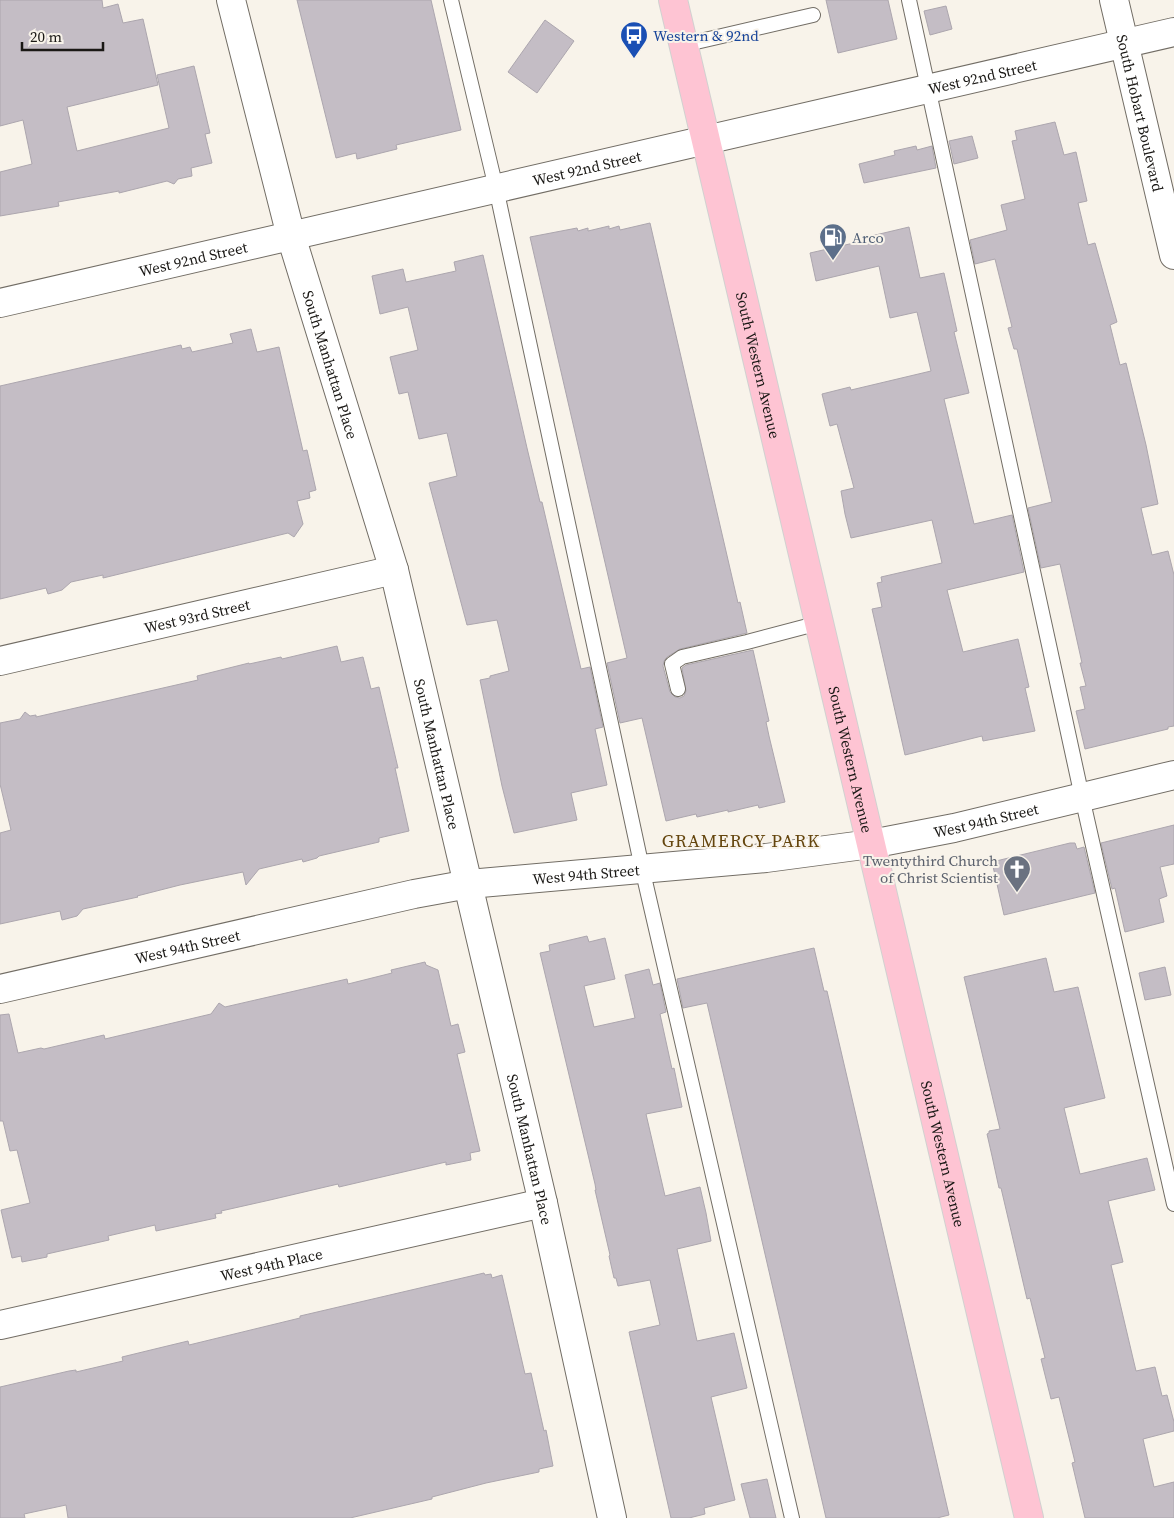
<svg xmlns="http://www.w3.org/2000/svg" width="1174" height="1518" viewBox="0 0 1174 1518" font-family="'Source Serif 4',serif">
<rect width="100%" height="100%" fill="#f8f3ea"/>
<path fill="#c4bdc5" stroke="#aca6ae" d="M0,0H102L103,8L118,4L123,23L143,19L158,85L67,107L77,151L169,128L157,75L194,66L210,133L205,134L212,163L191,168L192,176L178,179L174,184L167,181L119,193V191L58,202L59,206L0,216V172L32,164L23,120L0,126Z
M297,0H431L461,130L396,145L397,149L357,159L356,153L336,158Z
M826,0H888L897,39L838,53Z
M946,6L952,29L930,35L924,11Z
M545,20L574,41L537,93L508,72Z
M1055,122L1064,155L1076,152L1087,201L1078,203L1088,245L1095,243L1117,322L1110,325L1120,365L1126,363L1146,445L1158,504L1141,508L1152,555L1168,551L1174,575V726L1168,727V729L1085,749L1076,711L1085,709L1080,687L1086,686L1080,663H1082L1060,564L1041,568L1028,508L1052,502L1017,349H1014L1008,328L1012,327L995,259L975,264L970,240L1007,230L1001,205L1025,199L1012,141L1017,140L1015,131Z
M972,136L978,158L954,164L949,141Z
M916,146L917,150L932,146L936,168L864,183L859,164L895,155L894,151Z
M650,223L738,603L740,602L747,633L680,649L667,657L664,661L663,666L670,692L675,697L680,698L684,696L686,691L682,668L686,665L753,650L769,721L766,722L769,736L785,802L759,808L758,805L728,812V810L697,817L696,814L666,821L642,718L620,723L607,663L627,658L530,237L577,228L578,231L588,228V231L609,226V229L619,226L620,230Z
M909,227L920,278L944,273L957,331L954,332L969,393L944,399L974,524L1012,515L1024,572L947,590L963,652L1018,639L1029,687L1025,688L1035,731L983,741L982,736L905,755L872,609L882,607L877,583L882,582L881,577L942,563L932,520L851,538L845,514L841,491L854,488L837,424L830,426L822,394L850,387L851,390L931,371L917,312L890,318L879,266L816,281L810,253L867,240V237Z
M483,255L527,448L540,502H542L581,669L590,667L603,727L595,729L607,785L571,793L577,820L514,833L502,786L480,680L490,678V676L509,671L499,628L497,620L467,625L429,483L457,476L447,433L419,439L408,392L399,394L390,357L418,350L408,307L380,314L372,276L403,269L406,282L456,271L454,262Z
M251,329L257,352L279,347L303,451L307,450L316,490L309,492L310,498L297,501L303,524L294,537L288,533L103,578V575L71,582L62,590L48,594L46,588L0,599V386L181,345L182,349L190,347L192,352L233,343L230,334Z
M337,646L341,662L363,657L371,689L379,687L398,768H395L409,831L379,838V842L319,856L317,858L303,862L302,859L259,869L246,885L243,872L180,885L137,896L138,897L83,909L77,916L62,920L60,911L0,924V833L11,830L0,784V723L20,719L25,712L30,716L36,715V717L198,680L197,676L249,663V664L281,657L282,659Z
M1174,825V864L1160,867L1167,896L1159,899L1164,922L1125,932L1115,888L1112,889L1101,843Z
M1070,843H1075L1077,849L1084,847L1095,893L1004,915L992,862Z
M587,936L589,942L605,938L615,979L584,986L594,1027L635,1018L625,975L649,969L653,985L660,983L666,1012L660,1014L672,1069L674,1068L682,1107L646,1114L665,1196L700,1187L706,1213L711,1241L677,1249L697,1341L734,1333L747,1388L711,1397L735,1500L704,1508L705,1514L689,1518H671L629,1332L660,1325L650,1280L618,1286L616,1278H614L609,1256L610,1255L595,1190H596L595,1184L540,953L550,951L549,945Z
M814,948L824,991H827L949,1515L937,1518H826L707,1003L683,1008L677,979Z
M1046,958L1054,992L1078,987L1105,1098L1064,1108L1080,1174L1147,1158L1155,1190L1108,1201L1123,1262L1111,1265L1136,1371L1155,1367L1162,1396L1167,1395L1174,1422V1431L1143,1439L1154,1487L1174,1482V1518H1085L1072,1463L1075,1462L1059,1397L1051,1399L1041,1359L1045,1358L1030,1298L1027,1299L1001,1188H999L992,1156L987,1134L989,1133V1131L1000,1129L964,977Z
M425,962L426,965L438,970L451,1026L458,1024L465,1052L457,1054L480,1151L470,1153L471,1160L446,1165V1162L339,1187L338,1184L270,1200L221,1211L222,1213L215,1214L216,1218L156,1231L155,1225L108,1236L109,1240L47,1254V1257L22,1262L21,1256L12,1258L1,1210L30,1203L17,1150L10,1151L3,1121H0V1015L9,1014L18,1053L41,1048L44,1049L104,1035L105,1039L211,1014L219,1003L225,1007L347,979L348,984L392,973L391,970Z
M1165,967L1171,995L1145,1000L1139,973Z
M484,1273L485,1275L491,1274L492,1278L502,1275L525,1374L531,1373L544,1431L546,1430L553,1466L539,1469V1472L486,1483L432,1497V1499L350,1518H68L66,1505L24,1514L25,1518H0V1387L69,1371L76,1370V1372L123,1361L122,1357L159,1348L188,1341L189,1345L300,1318V1316Z
M767,1479L776,1518H750L741,1484Z"/>
<g fill="none" stroke-linecap="round" stroke-linejoin="round">
<g stroke="#726d65" stroke-width="16">
<path id="service" d="M451,0L496,188L642,868L792,1518
M909,0L1082,797L1174,1204
M683,45L813,15
M678,689L672,664L682,657L747,642L819,623"/>
</g>
<g stroke="#726d65" stroke-width="30">
<g id="minor">
<path id="s1" d="M231,0L291,236L394,570L543,1203L612,1518"/>
<path id="s2" d="M1114,0L1174,255"/>
<path id="s3" d="M0,661L394,570"/>
<path id="s4" d="M0,989L414,894L469,884L766,858L871,844L954,828L1174,775"/>
<path id="s5" d="M0,1325L543,1203"/>
</g>
</g>
<g stroke="#726d65" stroke-width="30">
<g id="tertiary">
<path id="s6" d="M0,303L1174,32"/>
</g>
</g>
<g stroke="#d1d1d0" stroke-width="30">
<g id="primary">
<path id="s7" d="M673,0L1029,1518"/>
</g>
</g>
<use href="#service" stroke="#fff" stroke-width="14"/>
<use href="#minor" stroke="#fff" stroke-width="28"/>
<use href="#tertiary" stroke="#fff" stroke-width="28"/>
<use href="#primary" stroke="#fec4d3" stroke-width="28"/>
</g>
<defs>
<g id="bus-pin" transform="scale(1.4375)"><path d="M0 17L-7.5 6A9.5 9.5 0 1 1 7.5 6Z" fill="#1a4fb4" stroke="#f8f3ea"/><path d="M-5-6H5V4H4V6H2V4H-2V6H-4V4H-5ZM-3.5-4V0h7V-4ZM-3.5 1.2v1.5H-2V1.2ZM2 1.2v1.5H3.5V1.2Z" fill="#fff"/></g>
<g id="fuel-pin" transform="scale(1.4375)"><path d="M0 17L-7.5 6A9.5 9.5 0 1 1 7.5 6Z" fill="#5c6f8a" stroke="#f8f3ea"/><path d="M-5.5-6h7V0h2V4h1.3V-2.5L3-4.5l.8-.8L6-3V5H2.5V1h-1V6h-7ZM-4.2-4.7v3.2H.2V-4.7Z" fill="#fff"/></g>
<g id="church-pin" transform="scale(1.4375)"><path d="M0 17L-7.5 6A9.5 9.5 0 1 1 7.5 6Z" fill="#6b7280" stroke="#f8f3ea"/><path d="M-1.2-6h2.4v3.5h3.3v2.4h-3.3V6h-2.4V-.1h-3.3v-2.4h3.3Z" fill="#fff"/></g>
</defs>
<g fill-rule="evenodd">
<use href="#bus-pin" x="634" y="35"/>
<use href="#fuel-pin" x="833" y="237"/>
<use href="#church-pin" x="1017" y="869"/>
</g>
<g text-anchor="middle" dominant-baseline="central" stroke-width="4" stroke-linejoin="round" paint-order="stroke">
<g font-size="15" fill="#164399" stroke="#f8f3ea" text-anchor="start">
<text x="653" y="35">Western &amp; 92nd</text>
</g>
<g font-size="15" fill="#1a1815" stroke="#f8f3ea">
<text stroke="none"><textPath href="#s6" startOffset="1008">West 92nd Street</textPath></text>
<text stroke="none"><textPath href="#s2" startOffset="116">South Hobart Boulevard</textPath></text>
<text stroke="none"><textPath href="#s6" startOffset="602">West 92nd Street</textPath></text>
<text stroke="none"><textPath href="#s6" startOffset="198">West 92nd Street</textPath></text>
<text stroke="none"><textPath href="#s1" startOffset="378">South Manhattan Place</textPath></text>
<text stroke="none"><textPath href="#s7" startOffset="375">South Western Avenue</textPath></text>
<text stroke="none"><textPath href="#s3" startOffset="202">West 93rd Street</textPath></text>
<text stroke="none"><textPath href="#s1" startOffset="782">South Manhattan Place</textPath></text>
<text stroke="none"><textPath href="#s7" startOffset="780">South Western Avenue</textPath></text>
<text stroke="none"><textPath href="#s4" startOffset="1002">West 94th Street</textPath></text>
<text stroke="none"><textPath href="#s4" startOffset="598">West 94th Street</textPath></text>
<text stroke="none"><textPath href="#s4" startOffset="192">West 94th Street</textPath></text>
<text stroke="none"><textPath href="#s1" startOffset="1188">South Manhattan Place</textPath></text>
<text stroke="none"><textPath href="#s7" startOffset="1185">South Western Avenue</textPath></text>
<text stroke="none"><textPath href="#s5" startOffset="278">West 94th Place</textPath></text>
</g>
<g font-size="15" fill="#4e5e75" stroke="#f8f3ea" text-anchor="start">
<text x="852" y="237">Arco</text>
</g>
<g font-size="15" fill="#5b616d" stroke="#f8f3ea" text-anchor="end">
<text x="998" y="860">Twentythird Church<tspan x="998" dy="17">of Christ Scientist</tspan></text>
</g>
<g font-size="18" letter-spacing="1" fill="#64450d" stroke="#f8f3ea">
<text x="741" y="840">GRAMERCY PARK</text>
</g>
</g>
<path d="M22 42v8h81v-8" fill="none" stroke="#1a1815" stroke-width="2.5"/>
<text x="30" y="42" font-size="15" fill="#1a1815" stroke="#f8f3ea" stroke-width="4" paint-order="stroke">20 m</text>
</svg>
